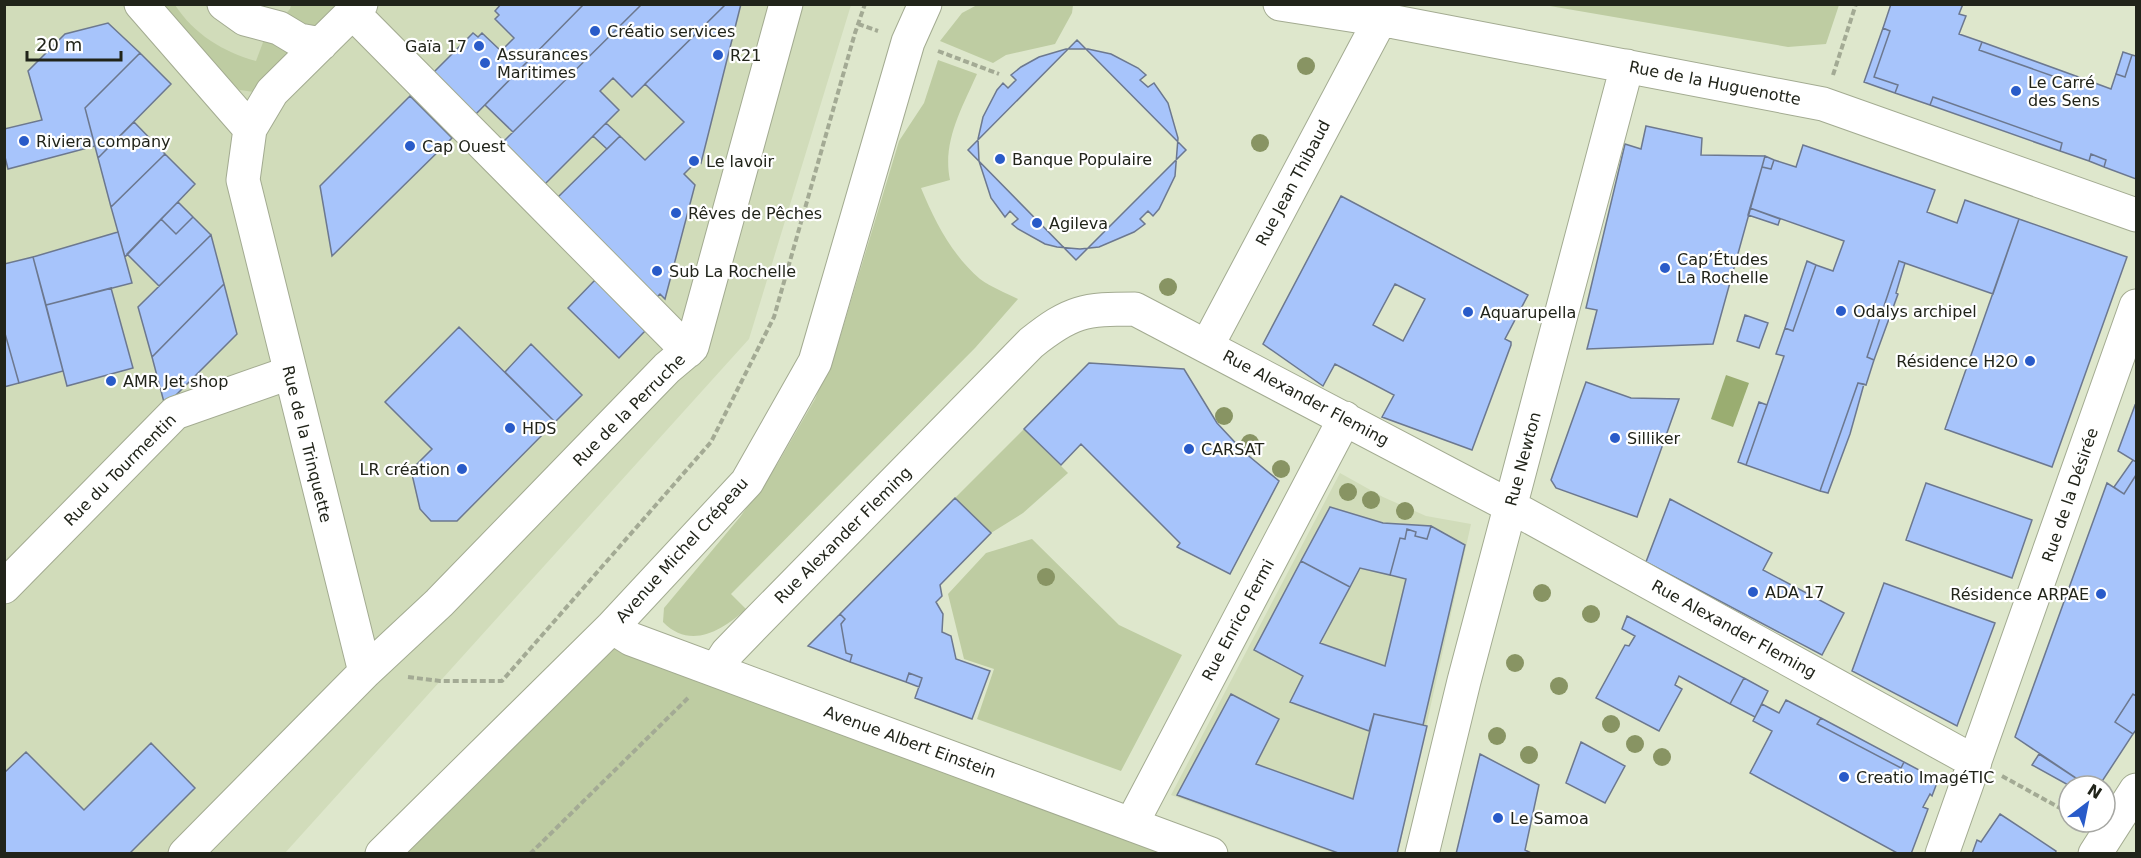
<svg xmlns="http://www.w3.org/2000/svg" width="2141" height="858" viewBox="0 0 2141 858" font-family="'DejaVu Sans',sans-serif">
<rect width="100%" height="100%" fill="#dee7cc"/>
<path fill="#d1dcba" d="M5,5H851L749,339L285,853L5,854Z
M1340,473L1383,497L1426,516L1471,524L1398,853H1334L1171,795Z"/>
<path fill="#becca2" d="M155,5H175C194,34 223,52 256,61L265,37L290,9L291,5H347L254,92L240,90L225,78Z
M977,5V4L1073,5L1072,13L1055,44L1006,55L993,63L940,41L962,13Z
M1544,5H1839L1826,44L1788,47Z
M938,60L977,74C962,108 942,142 950,180L921,188C935,222 952,255 980,279C991,287 1006,293 1018,299L975,348L731,594L746,609C722,631 690,650 663,622L664,608L740,517L778,463L815,399L838,344L899,141L924,103Z
M1024,429L1068,473L1023,513L991,533L955,498Z
M1032,539L1119,625L1182,655L1121,771L977,719L994,669L964,659L948,594L986,553Z
M612,627L1211,854H382Z"/>
<path fill="#9aad71" d="M1726,375L1749,383L1733,427L1711,419Z"/>
<path fill="#a7c4fb" stroke="#6c788f" stroke-width="1.5" fill-rule="evenodd" d="M501,4H584L473,117L431,75L473,33L478,37L482,33L501,51L514,38L495,19L499,15L495,11Z
M584,4H642L513,132L485,105Z
M642,4H726L632,97L613,78L600,91L619,110L543,186L501,144Z
M726,4H741L701,163L698,160L684,174L695,185L665,299L660,294L656,298L556,199L620,136L645,160L684,122L645,84Z
M1891,4H1963L1959,14L1966,16L1959,34L1982,42L1979,50L2081,86L2084,79L2111,89L2116,74L2125,77L2132,55L2136,56V179L2104,167L2106,160L2091,154L2089,161L2060,151L2062,143L1933,97L1930,105L1895,93L1898,85L1874,77L1890,31L1883,28Z
M108,23L140,53L85,108L95,146L8,169L4,153V129L42,120L28,71L65,34Z
M1883,28L1890,31L1874,77L1898,85L1895,93L1864,82Z
M1077,40L1186,150L1076,260L968,150Z
M1982,42L2084,79L2081,86L1979,50Z
M1066,49H1088L1111,54L1138,68L1146,75L1140,80L1148,87L1154,83L1168,103L1178,138L1175,176L1159,209L1153,216L1148,211L1140,219L1145,224L1134,232L1099,247L1080,249L1057,247L1045,244L1018,229L1012,224L1018,219L1010,211L1005,217L991,198L979,161L978,139L983,117L997,90L1003,83L1008,88L1016,80L1011,75L1021,67L1039,57Z
M2123,52L2132,55L2125,77L2116,74Z
M140,53L171,84L98,158L85,108Z
M410,96L452,138L332,256L320,186Z
M1933,97L2062,143L2060,151L1930,105Z
M134,122L165,154L111,207L98,158Z
M606,123L620,136L607,149L593,136Z
M1646,126L1702,138L1701,155L1765,156L1713,344L1587,349L1597,310L1586,308L1625,144L1641,149Z
M1803,145L1935,190L1927,212L1957,223L1965,200L2019,219L1993,294L1899,261L1867,357L1874,360L1866,385L1858,383L1820,491L1746,465L1784,356L1776,354L1785,328L1793,331L1816,265L1833,271L1844,241L1750,208L1762,167L1771,169L1774,160L1796,167Z
M165,154L195,184L125,257L111,207Z
M2091,154L2106,160L2104,167L2089,161Z
M1765,156L1774,160L1771,169L1762,167Z
M1341,196L1528,295L1505,339L1511,342V345L1472,450L1382,417L1394,395L1335,364L1323,386L1263,344ZM1395,284L1425,299L1403,341L1373,325Z
M178,202L193,217L176,234L161,219Z
M1750,208L1780,219L1778,225L1748,215Z
M193,217L211,235L159,286L127,254L161,219L176,234Z
M2019,219L2127,257L2052,467L1945,429Z
M118,232L132,283L46,305L33,257Z
M211,235L224,284L152,357L138,307Z
M33,257L63,371L19,383L4,330V264Z
M1807,261L1816,265L1793,331L1785,328Z
M1899,261L1905,263L1896,293L1898,294L1874,360L1867,357Z
M595,280L645,331L619,358L568,308Z
M224,284L237,334L165,406L152,357Z
M111,288L133,368L67,386L46,305Z
M1745,315L1768,323L1759,348L1737,341Z
M459,327L555,422L457,521H431L420,509L411,470L432,449L385,402Z
M4,330L19,383L4,387Z
M531,344L582,395L555,422L505,372Z
M1089,363L1184,369L1217,423L1244,452L1279,481L1230,574L1177,547L1180,543L1081,444L1061,465L1024,429Z
M1586,382L1631,398L1679,399L1637,517L1556,488L1551,480Z
M1858,383L1864,384L1850,434L1828,493L1820,491Z
M1759,402L1767,405L1746,465L1738,462Z
M2135,405L2136,406V462L2118,451Z
M2133,460L2136,462V475L2124,494L2114,487Z
M2136,475V696L2133,694L2115,722L2133,734L2099,786H2088L2015,737L2107,483L2124,494Z
M1926,483L2032,520L2012,578L1906,540Z
M955,498L991,533L940,585L942,596L936,602L943,614L942,632L951,636L956,659L990,671L972,719L915,698L922,678L909,673L906,682L850,662L852,655L846,653L841,624L845,619L840,614Z
M1670,499L1772,553L1763,570L1844,613L1822,655L1646,562Z
M1330,507L1383,523L1431,526L1427,539L1415,536L1416,532L1407,529L1405,539L1400,538L1390,575L1360,568L1350,587L1301,561Z
M1431,526L1465,545L1423,725L1374,714L1369,731L1290,702L1303,676L1254,650L1301,561L1350,587L1320,643L1385,666L1406,579L1390,575L1400,538L1405,539L1407,529L1416,532L1415,536L1427,539Z
M1884,583L1995,623L1957,726L1852,671Z
M840,614L845,619L841,624L846,653L852,655L850,662L808,646Z
M1627,616L1744,678L1730,704L1679,676L1675,685L1682,689L1659,731L1596,698L1625,645L1629,646L1635,636L1622,629Z
M909,673L922,678L919,687L906,682Z
M1744,678L1768,691L1755,717L1730,704Z
M1231,694L1279,719L1256,764L1353,799L1374,714L1427,726L1397,854H1341L1177,795Z
M2133,694L2136,696V730L2133,734L2115,722Z
M1786,700L1821,718L1817,724L1901,768L1904,762L1938,780L1932,796L1930,794L1923,807L1928,809L1911,854H1899L1750,773L1772,731L1753,721L1755,717L1762,704L1779,713Z
M1821,718L1904,762L1901,768L1817,724Z
M1581,742L1625,766L1605,803L1566,783Z
M151,743L195,788L129,854H4V773L26,752L84,810Z
M1480,754L1539,785L1525,850L1533,854H1456Z
M2039,754L2088,786H2070L2032,765Z
M2000,814L2056,851L2055,854H1972L1977,840L1981,842Z"/>
<g fill="none" stroke-linecap="round" stroke-linejoin="round">
<g stroke="#a3ab91" stroke-width="35">
<path id="minor" d="M141,4L250,129
M224,4L245,19L279,28L299,40L321,44
M1280,4L1395,22L1823,104L2136,215
M352,12L688,351
M1207,346L1380,20
M4,587L175,413L289,373
M612,627L631,639L1211,854
M716,670L727,653L758,621L1031,343C1071,311 1084,309 1135,309L1510,506L1975,762
M365,672L439,603L667,368L692,347L786,4
M1132,823L1345,418
M185,854L365,672L243,180L250,129L272,92L361,4
M382,854L612,627L747,482L815,362L908,42L925,4
M1422,854L1464,681L1627,66
M1942,854L2136,306
M2095,854L2136,790"/>
</g>
<path stroke="#a3aa94" stroke-width="4" stroke-dasharray="6 3" stroke-linecap="butt" d="M858,24L878,31
M938,51L999,74
M1833,75L1856,4
M408,677L440,681H502L711,442L774,317L855,33L865,4
M2002,776L2069,813
M530,854L690,696"/>
<use href="#minor" stroke="#fff" stroke-width="33"/>
</g>
<g fill="#889463">
<circle cx="1306" cy="66" r="9"/>
<circle cx="1260" cy="143" r="9"/>
<circle cx="1168" cy="287" r="9"/>
<circle cx="1224" cy="416" r="9"/>
<circle cx="1250" cy="443" r="9"/>
<circle cx="1281" cy="469" r="9"/>
<circle cx="1348" cy="492" r="9"/>
<circle cx="1371" cy="500" r="9"/>
<circle cx="1405" cy="511" r="9"/>
<circle cx="1046" cy="577" r="9"/>
<circle cx="1542" cy="593" r="9"/>
<circle cx="1591" cy="614" r="9"/>
<circle cx="1515" cy="663" r="9"/>
<circle cx="1559" cy="686" r="9"/>
<circle cx="1611" cy="724" r="9"/>
<circle cx="1497" cy="736" r="9"/>
<circle cx="1635" cy="744" r="9"/>
<circle cx="1529" cy="755" r="9"/>
<circle cx="1662" cy="757" r="9"/>
</g>
<g fill="#295bc9" stroke="#fff" stroke-width="2">
<circle cx="595" cy="31" r="6"/>
<circle cx="479" cy="46" r="6"/>
<circle cx="718" cy="55" r="6"/>
<circle cx="485" cy="63" r="6"/>
<circle cx="2016" cy="91" r="6"/>
<circle cx="24" cy="141" r="6"/>
<circle cx="410" cy="146" r="6"/>
<circle cx="1000" cy="159" r="6"/>
<circle cx="694" cy="161" r="6"/>
<circle cx="676" cy="213" r="6"/>
<circle cx="1037" cy="223" r="6"/>
<circle cx="1665" cy="268" r="6"/>
<circle cx="657" cy="271" r="6"/>
<circle cx="1841" cy="311" r="6"/>
<circle cx="1468" cy="312" r="6"/>
<circle cx="2030" cy="361" r="6"/>
<circle cx="111" cy="381" r="6"/>
<circle cx="510" cy="428" r="6"/>
<circle cx="1615" cy="438" r="6"/>
<circle cx="1189" cy="449" r="6"/>
<circle cx="462" cy="469" r="6"/>
<circle cx="1753" cy="592" r="6"/>
<circle cx="2101" cy="594" r="6"/>
<circle cx="1844" cy="777" r="6"/>
<circle cx="1498" cy="818" r="6"/>
</g>
<g text-anchor="middle" dominant-baseline="central" stroke-width="4.5" stroke-linejoin="round" paint-order="stroke">
<g font-size="16" fill="#21241a" stroke="#fff" text-anchor="start">
<text x="607" y="31">Créatio services</text>
<text x="467" y="46" text-anchor="end">Gaïa 17</text>
<text x="497" y="54">Assurances<tspan x="497" dy="18">Maritimes</tspan></text>
<text x="730" y="55">R21</text>
<text x="2028" y="82">Le Carré<tspan x="2028" dy="18">des Sens</tspan></text>
<text x="36" y="141">Riviera company</text>
<text x="422" y="146">Cap Ouest</text>
<text x="1012" y="159">Banque Populaire</text>
<text x="706" y="161">Le lavoir</text>
<text x="688" y="213">Rêves de Pêches</text>
<text x="1049" y="223">Agileva</text>
<text x="1677" y="259">Cap’Études<tspan x="1677" dy="18">La Rochelle</tspan></text>
<text x="669" y="271">Sub La Rochelle</text>
<text x="1853" y="311">Odalys archipel</text>
<text x="1480" y="312">Aquarupella</text>
<text x="2018" y="361" text-anchor="end">Résidence H2O</text>
<text x="123" y="381">AMR Jet shop</text>
<text x="522" y="428">HDS</text>
<text x="1627" y="438">Silliker</text>
<text x="1201" y="449">CARSAT</text>
<text x="450" y="469" text-anchor="end">LR création</text>
<text x="1765" y="592">ADA 17</text>
<text x="2089" y="594" text-anchor="end">Résidence ARPAE</text>
<text x="1856" y="777">Creatio ImagéTIC</text>
<text x="1510" y="818">Le Samoa</text>
</g>
<g font-size="16" fill="#21241a" stroke="#fff">
<text transform="translate(1715 83) rotate(11)">Rue de la Huguenotte</text>
<text transform="translate(1293 183) rotate(-62)">Rue Jean Thibaud</text>
<text transform="translate(1306 398) rotate(28)">Rue Alexander Fleming</text>
<text transform="translate(629 410) rotate(-45)">Rue de la Perruche</text>
<text transform="translate(307 444) rotate(76)">Rue de la Trinquette</text>
<text transform="translate(1523 459) rotate(-75)">Rue Newton</text>
<text transform="translate(120 470) rotate(-45)">Rue du Tourmentin</text>
<text transform="translate(2070 495) rotate(-71)">Rue de la Désirée</text>
<text transform="translate(843 535) rotate(-45)">Rue Alexander Fleming</text>
<text transform="translate(682 550) rotate(-48)">Avenue Michel Crépeau</text>
<text transform="translate(1238 620) rotate(-62)">Rue Enrico Fermi</text>
<text transform="translate(1734 629) rotate(29)">Rue Alexander Fleming</text>
<text transform="translate(910 742) rotate(20)">Avenue Albert Einstein</text>
</g>
</g>
<rect width="2141" height="858" fill="none" stroke="#21241a" stroke-width="12"/>
<g transform="translate(2087 804) rotate(32)"><circle r="28" fill="#ffffff" stroke="#a6a7a3" stroke-width="1.5"/>
<path d="M0-4.5L10 22L0 15L-10 22Z" fill="#295bc9"/>
<text y="-9" font-size="16" font-weight="bold" text-anchor="middle" fill="#21241a">N</text>
</g>
<path d="M27 51v9h94v-9" fill="none" stroke="#21241a" stroke-width="3"/>
<text x="36" y="51" font-size="18" fill="#21241a" stroke="#ffffff" stroke-width="4.5" paint-order="stroke">20 m</text>
</svg>
